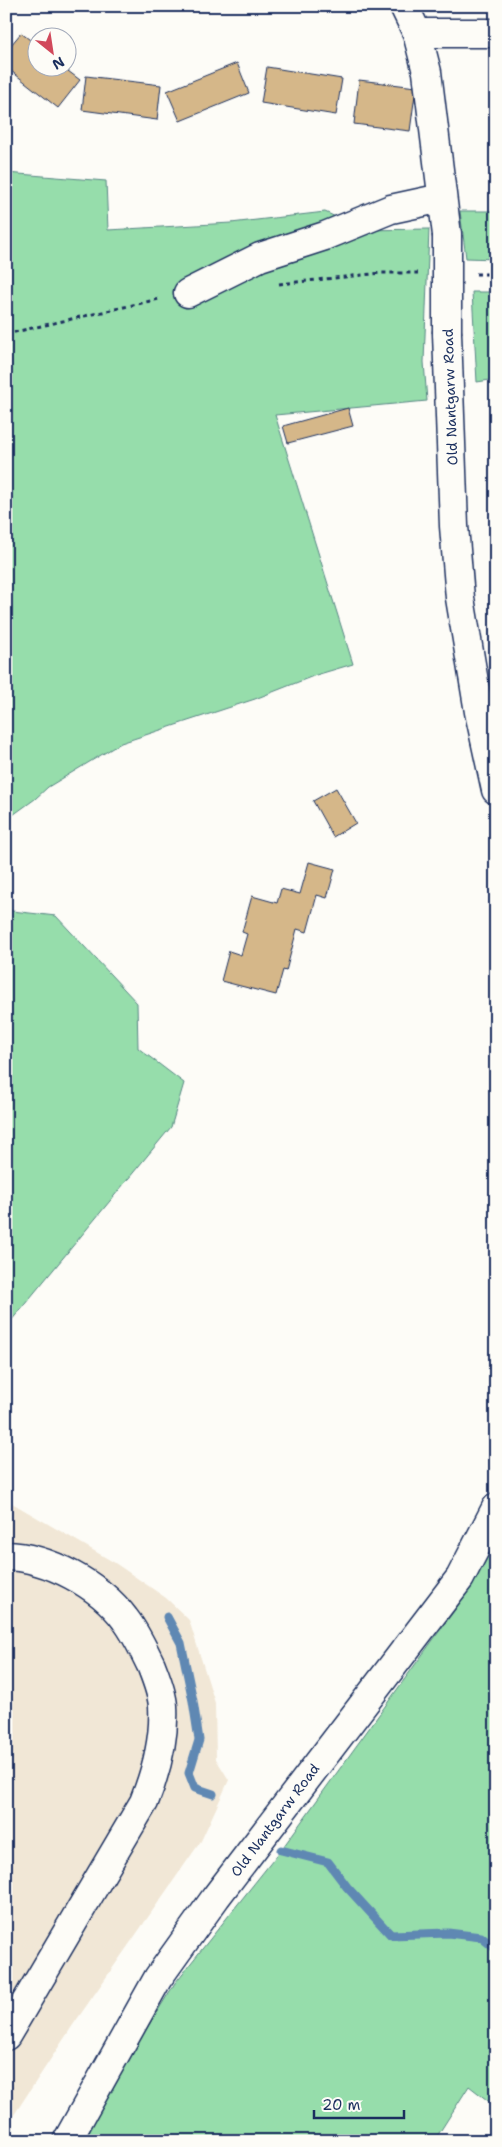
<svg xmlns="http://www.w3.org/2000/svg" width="502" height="2147" viewBox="0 0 502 2147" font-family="'Shantell Sans',sans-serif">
<rect width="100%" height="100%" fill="#fdfcf7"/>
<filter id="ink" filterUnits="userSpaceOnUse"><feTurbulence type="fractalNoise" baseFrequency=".02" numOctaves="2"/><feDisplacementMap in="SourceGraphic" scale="10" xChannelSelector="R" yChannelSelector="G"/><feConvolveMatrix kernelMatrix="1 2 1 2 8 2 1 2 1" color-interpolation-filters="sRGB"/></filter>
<g filter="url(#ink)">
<path fill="#f1e7d6" d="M6,1503H12L115,1563L166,1598L189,1620L215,1703L216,1759L229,1780L201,1841L73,2025L6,2127Z"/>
<path fill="#96ddab" stroke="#588684" d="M6,173L106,181L108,230L231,223L325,212L364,230L429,229L424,362L427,401L275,415L353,664L316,675L255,699L121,743L48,787L35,799L6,820Z
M460,211H496V259L466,258Z
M472,292H496V379L477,382Z
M6,907L12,911L56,916L137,1003L138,1048L184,1083L171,1127L6,1327Z
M496,1544V2107L469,2086L434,2141H85L109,2089L175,1983L281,1850L459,1604Z"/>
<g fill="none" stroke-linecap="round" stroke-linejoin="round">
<path stroke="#5f88b3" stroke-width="9" d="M167,1617L181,1643L193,1701L199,1740L189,1773L195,1788L213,1794
M281,1850L328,1862L347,1887L391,1935L448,1933L481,1937L496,1949"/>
</g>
<path fill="#d5b789" stroke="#1b2f5e" d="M21,33L38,46V68H64L80,80L58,108L6,67V51Z
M237,63L249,93L180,121L167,91Z
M267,67L342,79L336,115L261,103Z
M86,76L161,85L157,120L82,110Z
M359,80L416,87L410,131L354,124Z
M348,408L353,426L288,443L283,426Z
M336,788L356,823L333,837L313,801Z
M309,862L335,869L327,898L317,895L307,932L297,929L286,971L283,970L276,995L221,981L229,951L241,955L247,934L242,932L252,896L277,903L281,889L300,894Z"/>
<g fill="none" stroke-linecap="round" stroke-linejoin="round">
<g stroke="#1b2f5e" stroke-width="31">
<path id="minor" d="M404,6L417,33L427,72L447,235
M417,33H496
M188,293L260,257L325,236L391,209L442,198
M447,333L454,526L460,598L479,712L496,790
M6,1556C48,1557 100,1585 125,1619C136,1633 143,1649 151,1665C156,1678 162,1692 163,1706C165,1740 156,1772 144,1802L6,2036
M67,2141L158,1978L216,1897L460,1578L496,1508"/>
</g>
<path stroke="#1b2f5e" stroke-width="3" stroke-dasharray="4 4" stroke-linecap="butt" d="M476,274H496
M279,284L381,273H418
M6,334L159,299"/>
<use href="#minor" stroke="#fdfcf7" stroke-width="28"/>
<g stroke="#1b2f5e" stroke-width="31" stroke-linecap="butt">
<path id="minor-bridge" d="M447,333V235"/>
</g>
<use href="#minor-bridge" stroke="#fdfcf7" stroke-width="28"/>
</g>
</g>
<g text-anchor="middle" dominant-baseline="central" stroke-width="4" stroke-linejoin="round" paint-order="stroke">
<g font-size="14" fill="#1b2f5e" stroke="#fdfcf7">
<text transform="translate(450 397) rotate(-92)">Old Nantgarw Road</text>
<text transform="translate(275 1820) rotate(-53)">Old Nantgarw Road</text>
</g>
</g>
<rect width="502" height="2147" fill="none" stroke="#fdfcf7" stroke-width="25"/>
<rect x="12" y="12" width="477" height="2122" fill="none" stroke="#1b2f5e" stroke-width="2" filter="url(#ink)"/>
<g transform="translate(52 52) rotate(150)"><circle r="24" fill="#fdfcf7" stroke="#a3aaba"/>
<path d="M0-4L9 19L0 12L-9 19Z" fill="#d1495b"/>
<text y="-8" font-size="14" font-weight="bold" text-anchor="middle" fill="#1b2f5e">N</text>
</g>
<path d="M314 2110v8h90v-8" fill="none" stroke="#1b2f5e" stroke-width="2.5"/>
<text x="322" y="2110" font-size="15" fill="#1b2f5e" stroke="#fdfcf7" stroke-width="4" paint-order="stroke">20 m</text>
</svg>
